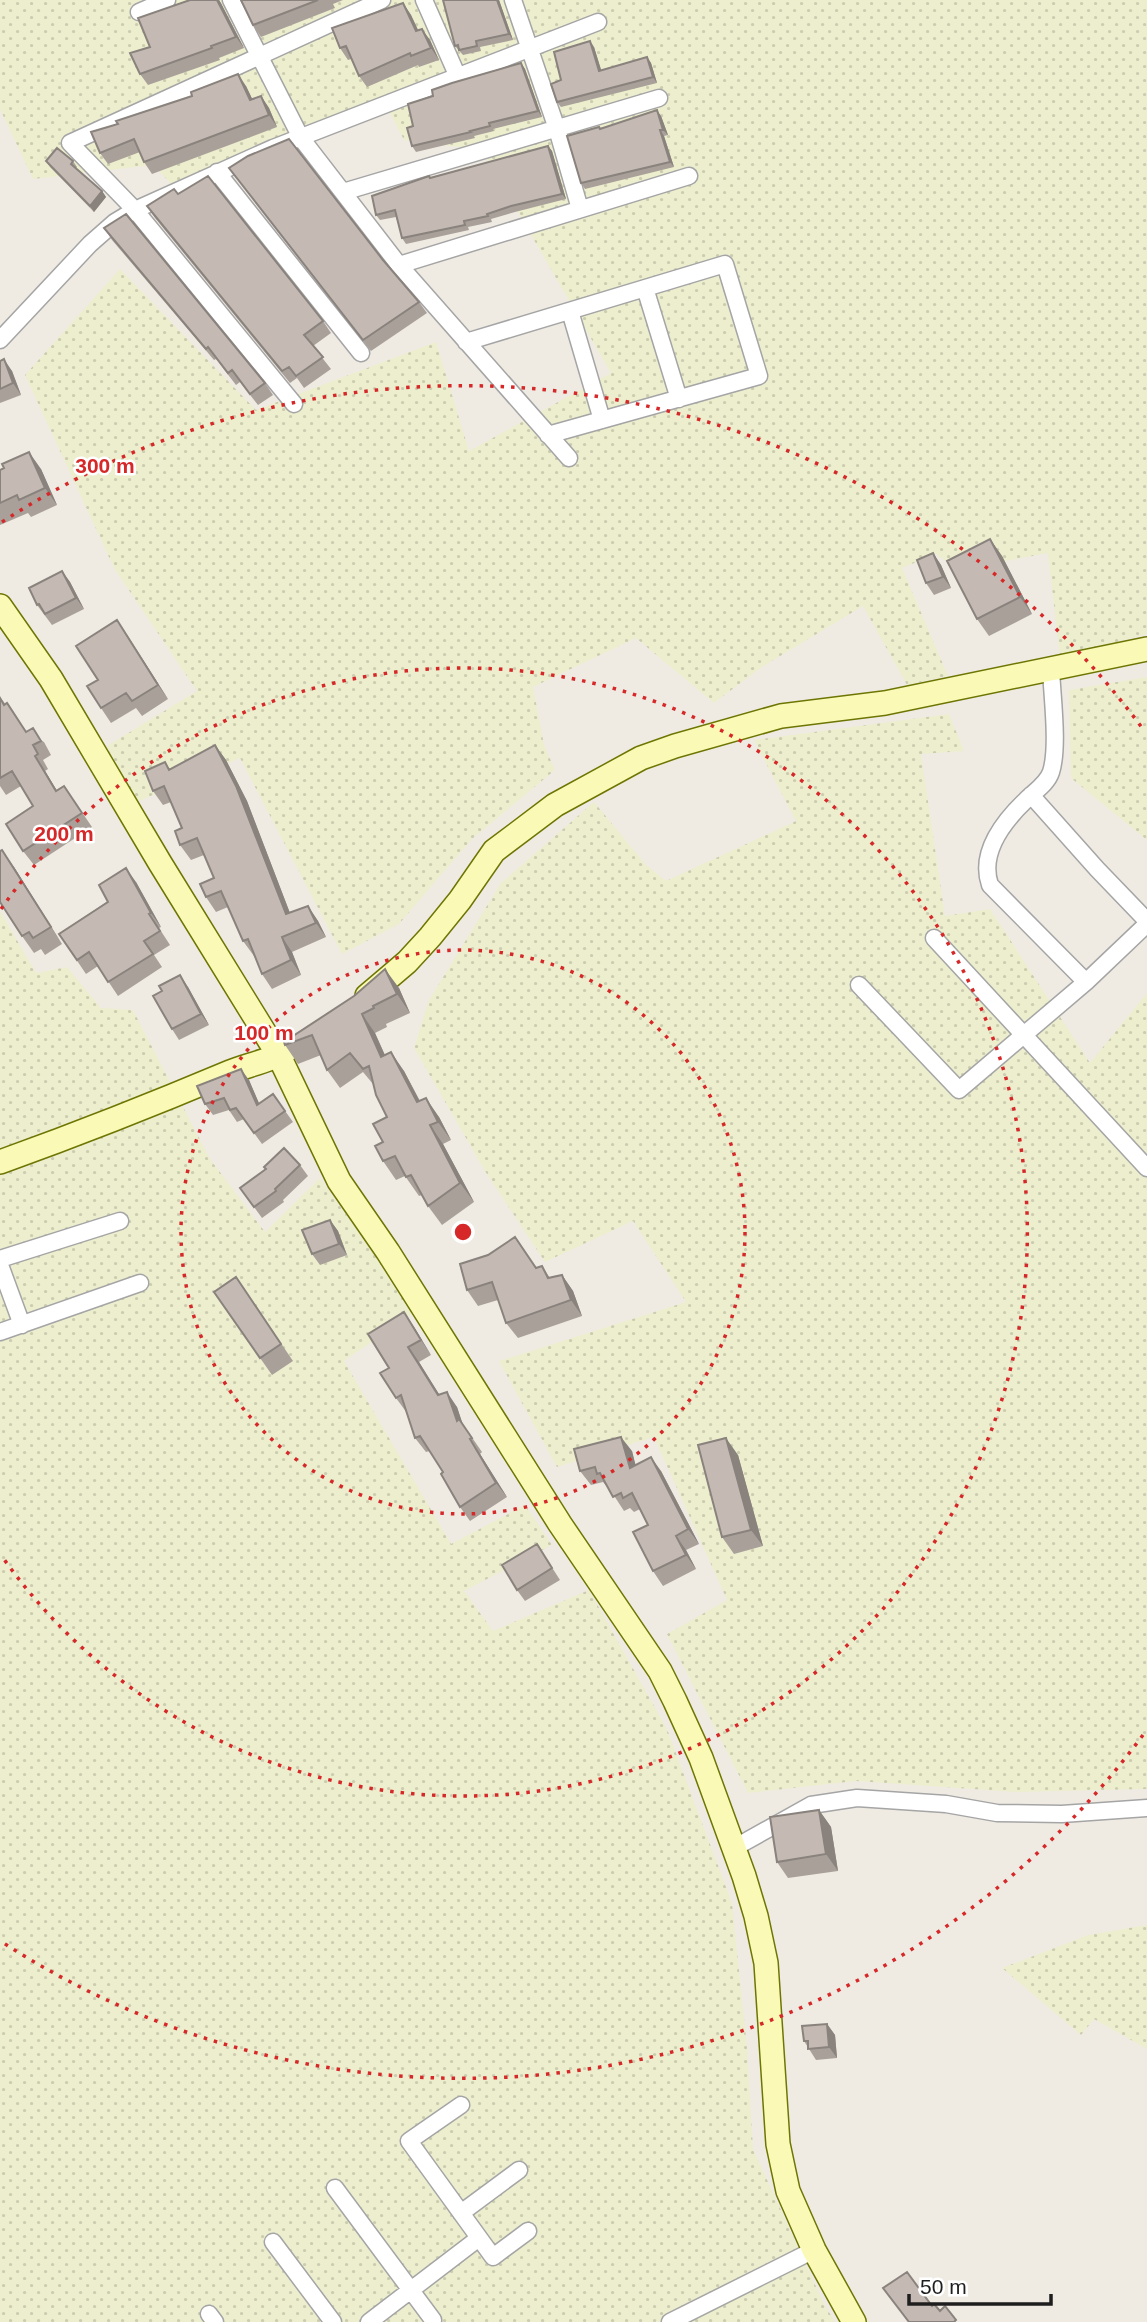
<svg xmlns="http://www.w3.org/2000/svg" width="1147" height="2322" viewBox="0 0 1147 2322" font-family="Helvetica,sans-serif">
<defs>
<pattern id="farmland-dots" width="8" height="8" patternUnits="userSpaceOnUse" patternTransform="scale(1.75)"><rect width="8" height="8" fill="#edeece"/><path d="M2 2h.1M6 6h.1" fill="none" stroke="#cbccb0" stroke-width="1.8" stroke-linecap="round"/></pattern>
</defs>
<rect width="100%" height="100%" fill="#efebe3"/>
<path fill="url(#farmland-dots)" d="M0,0H1147V634L1060,657L1048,553L959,570L936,554L902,568L948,676L907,685L863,606L762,667L714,703L636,638L533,687L544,745L555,770L472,839L399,924L342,954L240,758L132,804L107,746L197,691L114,568L25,375L120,269L256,410L436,342L469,451L611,373L482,150L404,140L382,98L180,193L153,165L33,179L0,109Z
M1147,677V840L1071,778L1069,690Z
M949,714L964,751L921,754L945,916L990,909L1090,1063L1147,993V1789L1016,1792L856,1781L748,1793L667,1634L727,1600L654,1437L557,1467L499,1361L686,1302L633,1221L545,1262L485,1171L414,1048L429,1000L501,883L594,802L646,865L666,881L796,821L754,740Z
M0,911L36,973L67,967L101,1008L133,1010L210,1159L265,1232L320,1178L415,1312L344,1361L451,1544L525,1505L552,1545L464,1591L493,1631L589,1590L667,1729L732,1903L747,2047L753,2149L824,2304L835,2322H0Z
M1147,1925V2049L1094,2019L1081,2035L1002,1968L1088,1935Z"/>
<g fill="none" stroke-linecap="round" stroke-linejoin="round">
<g stroke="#a5a5a5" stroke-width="19">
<path id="street" d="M231,0L301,138L399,265L569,458
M424,0L458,77
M513,0L557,129L580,209
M139,12L167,0
M217,172L361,353
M343,192L659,98
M399,265L689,176
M645,288L679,399
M570,311L602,420
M0,340L90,244L115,222L135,210L273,148L598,22
M466,342L725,264L759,376L548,435
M294,404L135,210L70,143L382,0
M1051,669C1052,696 1059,747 1051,772C1047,784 1035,791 1026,800C1004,821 979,853 990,885L1086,982
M1031,795L1097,869L1147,921
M934,938L1147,1168
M859,985L959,1090L1086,982L1147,924
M0,1259L120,1221
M0,1265L22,1325
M0,1332L140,1283
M734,1848L811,1805L857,1798L946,1804L997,1813L1062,1814L1147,1808
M461,2105L409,2141L493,2257L528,2231
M335,2188L433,2320
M461,2213L519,2170
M273,2242L333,2322
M209,2314L215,2322
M369,2322L479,2238
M670,2322L814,2250"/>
</g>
<g stroke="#6e7603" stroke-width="26">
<path id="secondary" d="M0,606L51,679L160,863L279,1056L339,1181L388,1252L560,1524L660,1671L675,1701L701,1758L744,1876L756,1916L766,1963L778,2144L788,2191L814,2250L854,2322
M367,996L407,962L430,937L460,900L494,851L555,805L641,758L675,746L781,716L885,703L1147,649
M0,1162C78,1134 154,1104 230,1072C250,1064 272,1061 289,1048"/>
</g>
<use href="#street" stroke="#fff" stroke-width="16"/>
<use href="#secondary" stroke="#fafab6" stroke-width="23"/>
</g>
<path fill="#a9a09a" d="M190,0H219L244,48L219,58L220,60L148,85L140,74L150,47Z
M241,0H343L333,4L335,8L261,37L253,25Z
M443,0H499L513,40L480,47L481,51L463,55L455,46Z
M403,3L411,15L418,30L430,40L439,60L419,67L418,65L367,87L359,76L351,59L348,60L340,48Z
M594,47L601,70L647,57L651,63L657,83L561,107L557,102L561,80Z
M521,63L525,69L542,117L493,129L494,131L474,136L475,138L416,152L412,146L413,126L433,96Z
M246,86L252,99L261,96L269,108L277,127L152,174L144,162L140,152L108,164L100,153L118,124Z
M661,116L668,135L664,136L674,167L585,189L581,183L600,128Z
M548,146L552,151L566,199L515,212L491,219L492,222L468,227L469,230L406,244L402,238L396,217L380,220L376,215L430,178Z
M46,161H73L77,167L76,168L102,191L106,197L94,212L50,167Z
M229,168L383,260L419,302L427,313L371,351Z
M178,194L323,321L331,333L313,346L331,369L304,388L297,378L290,383L155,218L147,206Z
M104,228L265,383L273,395L258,405L240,382L236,385L216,359L214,360L112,240Z
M0,361L12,371L21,395L0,403Z
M41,469L57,505L31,517L28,513L0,525V470Z
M990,539L1002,556L1032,614L989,636L977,619Z
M933,553L941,565L951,588L934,595L926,583Z
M62,571L70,582L84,609L52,625L37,605Z
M127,635L168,699L142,716L136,708L111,723L101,708L98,680Z
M0,697L27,732L44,742L51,755L43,760L48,769L45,771L57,791L64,786L92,827L34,865L23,851L33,806L21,786L6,795L0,786Z
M215,745L226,760L247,801L290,913L308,906L318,921L326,937L292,952L301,975L272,989L262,974L254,955V956L243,941L228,907L216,912L206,897L214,878L204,855L191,860L180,845L182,828L171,802L163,805L153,791L165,762L170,770Z
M14,867L62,944L45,955L41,949L34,953L22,936Z
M136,882L161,927L159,928L170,945L154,955L162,967L118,996L98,966L86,974L59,934Z
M188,987L209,1025L179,1040L172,1029Z
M399,988L410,1013L386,1024L387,1027L375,1033L385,1055L404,1071L420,1101L439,1117L451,1140L443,1144L474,1202L442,1225L428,1206L422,1195L419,1196L405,1176L396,1180L383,1161V1142L387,1117L373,1084L363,1072L340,1088L327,1070L321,1055L298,1064L285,1045Z
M249,1080L259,1104L273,1094L293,1122L262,1144L244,1119L237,1122L229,1110L213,1115L205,1104Z
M300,1165L308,1176L283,1200L284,1202L262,1218L240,1188Z
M330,1220L338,1231L347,1255L320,1265L312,1254Z
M542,1266L550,1278L562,1275L573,1291L582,1316L518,1338L506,1323L498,1300L478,1306L467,1290Z
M236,1277L293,1361L272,1375L214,1292Z
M414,1327L431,1355L419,1362L439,1395L457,1407L463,1425L482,1452L480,1454L507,1497L470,1521L460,1507L443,1472L430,1451L426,1452L415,1438L407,1413L396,1398L389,1368Z
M632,1451L635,1465L661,1471L699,1544L686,1550L696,1569L663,1586L653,1571L648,1525L640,1509L634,1512L630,1508L624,1511L609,1488H608L603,1482L591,1485L580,1471Z
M738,1455L763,1546L734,1554L722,1537Z
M537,1544L560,1580L525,1601L517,1590Z
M819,1810L831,1827L838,1871L788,1878L777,1862Z
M827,2024L835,2035L837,2058L816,2060L804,2041Z"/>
<path fill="#89827d" d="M217,0H219L221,3L244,48L236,37Z
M497,0H499L513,40L509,34Z
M403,3L411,15L424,43L416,31Z
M422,29L430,40L439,60L431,48Z
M590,41L594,47L603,76L599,71Z
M647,57L651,63L657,83L653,77Z
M521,63L525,69L542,117L538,111Z
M238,74L246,86L258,111L250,100Z
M261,96L269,108L277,127L269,115Z
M657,110L661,116L668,135L663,130Z
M660,130L664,136L674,167L670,162Z
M548,146L552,151L566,199L562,194Z
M102,191L106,197L94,212L90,206Z
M4,359L12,371L21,395L13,383Z
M29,452L41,469L57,505L45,488Z
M990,539L1002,556L1032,614L1020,597Z
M933,553L941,565L951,588L943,577Z
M62,571L70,582L84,609L76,598Z
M117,620L127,635L168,699L158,685Z
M215,745L226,760L247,801L296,929L286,914Z
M35,756L45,771L66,806L56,791Z
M2,850L14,867L62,944L51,927Z
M126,868L136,882L161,927L151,913Z
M308,906L318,921L326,937L316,923Z
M282,937L292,952L301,975L291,960Z
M385,969L399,988L410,1013L397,994Z
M180,975L188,987L209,1025L201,1014Z
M362,1014L375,1033L394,1076L381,1057Z
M391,1052L404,1071L430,1121L417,1102Z
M241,1069L249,1080L265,1117L257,1105Z
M426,1098L439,1117L451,1140L438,1122Z
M430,1125L443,1144L474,1202L460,1183Z
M330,1220L338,1231L347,1255L339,1244Z
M562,1275L573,1291L582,1316L571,1300Z
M404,1312L414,1327L431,1355L421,1340Z
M408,1347L419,1362L449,1410L438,1395Z
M447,1392L457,1407L463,1425L482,1452L464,1426L457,1421Z
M621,1437L632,1451L640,1482L630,1468Z
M726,1438L738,1455L763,1546L751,1530Z
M470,1439L480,1454L507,1497L496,1483Z
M651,1457L661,1471L699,1544L688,1529Z
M676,1536L686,1550L696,1569L686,1555Z
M819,1810L831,1827L838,1871L826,1854Z
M827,2024L835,2035L837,2058L829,2047Z"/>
<path fill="#c4bab3" stroke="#89827d" stroke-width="2" d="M190,0H217L236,37L211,46L212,48L140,74L130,53L150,47L138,18Z
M241,0H318L253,25Z
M443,0H497L509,34L476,41L477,46L459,50L458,45L455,46Z
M403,3L416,31L422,29L431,48L411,56L410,53L359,76L346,46L340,48L332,28Z
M590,41L599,71L647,57L653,77L557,102L551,84L561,80L554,52Z
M521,63L538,111L489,123L490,126L470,131L471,132L412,146L407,128L413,126L408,104L433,96L432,90L452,83Z
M238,74L250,100L261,96L269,115L144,162L134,139L100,153L91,132L118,124L116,121L192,96L191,92Z
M657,110L663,130H660L670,162L581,183L567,136L599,127L600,129Z
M289,139L383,260L419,302L363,340L229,168L248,156Z
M548,146L562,194L511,206L487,214L488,216L464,221L465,225L402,238L395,210L376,215L372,196L429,176L430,178Z
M57,148L73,161L71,164L102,191L90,206L46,161Z
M208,176L323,321L304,335L323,357L296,376L289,367L282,371L147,206L174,189L178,194Z
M126,214L265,383L250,394L232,370L228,373L208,347L206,349L104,228Z
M4,359L13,383L0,389V361Z
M29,452L45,488L19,500L17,495L0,503V470L4,468L2,464Z
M990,539L1020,597L977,619L947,561Z
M933,553L943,577L926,583L917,560Z
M62,571L76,598L45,614L39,604L37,605L29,588Z
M117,620L158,685L132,701L126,693L101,708L87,686L98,680L76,646Z
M0,698L4,705L7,703L26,732L33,728L41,741L33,745L38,754L35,756L56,791L64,786L82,813L23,851L6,824L33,806L12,771L0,778Z
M215,745L236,786L286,914L308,906L316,923L282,937L291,960L262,974L248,939L243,941L221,891L206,897L200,884L214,878L197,838L180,845L175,831L182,828L164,786L153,791L145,771L165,762L169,770Z
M2,850L51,927L33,938L29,932L22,936L0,902V851Z
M126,868L151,913L149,914L160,931L144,941L153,954L108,982L89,952L77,960L59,934L108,902L99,885Z
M385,969L397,994L373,1006L374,1008L362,1014L381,1057L391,1052L417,1102L426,1098L438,1122L430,1125L460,1183L428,1206L411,1175L406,1177L395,1156L383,1161L375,1146L383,1142L373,1124L387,1117L376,1095L369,1066L363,1069L350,1053L327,1070L312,1035L285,1045L284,1042L354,996Z
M180,975L201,1014L172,1029L153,996L162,991L159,986Z
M241,1069L257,1105L273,1094L285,1111L254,1133L236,1108L230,1110L224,1098L205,1104L197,1086Z
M284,1148L300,1165L275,1189L276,1191L254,1207L240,1188L266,1169L264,1167Z
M330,1220L339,1244L312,1254L302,1230Z
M515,1237L536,1268L542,1266L548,1278L562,1275L571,1300L506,1323L492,1282L467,1290L460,1264L488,1255Z
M236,1277L281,1344L260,1358L214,1292Z
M404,1312L421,1340L408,1347L438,1395L447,1392L457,1421L459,1419L472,1438L470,1439L496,1483L460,1507L441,1474L443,1472L420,1436L415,1438L401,1395L396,1398L380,1373L389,1368L368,1334Z
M621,1437L630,1468L651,1457L688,1529L676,1536L686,1555L653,1571L633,1532L648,1525L632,1493L623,1498L621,1493L613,1497L600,1473L597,1474L595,1467L580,1471L574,1449Z
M726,1438L751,1530L722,1537L698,1445Z
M537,1544L552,1568L517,1590L502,1565Z
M819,1810L826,1854L777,1862L770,1817Z
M827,2024L829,2047L808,2049V2041H804L802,2026Z
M907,2272L932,2306L934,2304L940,2311L945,2306L956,2320L954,2322H909L883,2288Z"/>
<g fill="none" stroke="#d62828" stroke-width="3.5" stroke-dasharray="3.5 7">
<circle cx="463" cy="1232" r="282"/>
<path d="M1 909A564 564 0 1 1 1 1555"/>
<path d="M1143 1735A846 846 0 0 1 2 1942M2 522A846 846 0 0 1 1143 729"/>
</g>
<circle cx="463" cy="1232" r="10" fill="#d62828" stroke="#fff" stroke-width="3.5"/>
<g font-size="21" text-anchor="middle" font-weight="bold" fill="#d62828" stroke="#fff" stroke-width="5" stroke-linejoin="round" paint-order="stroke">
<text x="105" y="473">300 m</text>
<text x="64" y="841">200 m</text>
<text x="264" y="1040">100 m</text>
</g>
<path d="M909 2294v10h142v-10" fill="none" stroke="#1e1e1e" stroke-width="3.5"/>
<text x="920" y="2294" font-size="21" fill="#1e1e1e" stroke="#ffffff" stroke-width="5" paint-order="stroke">50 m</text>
</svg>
